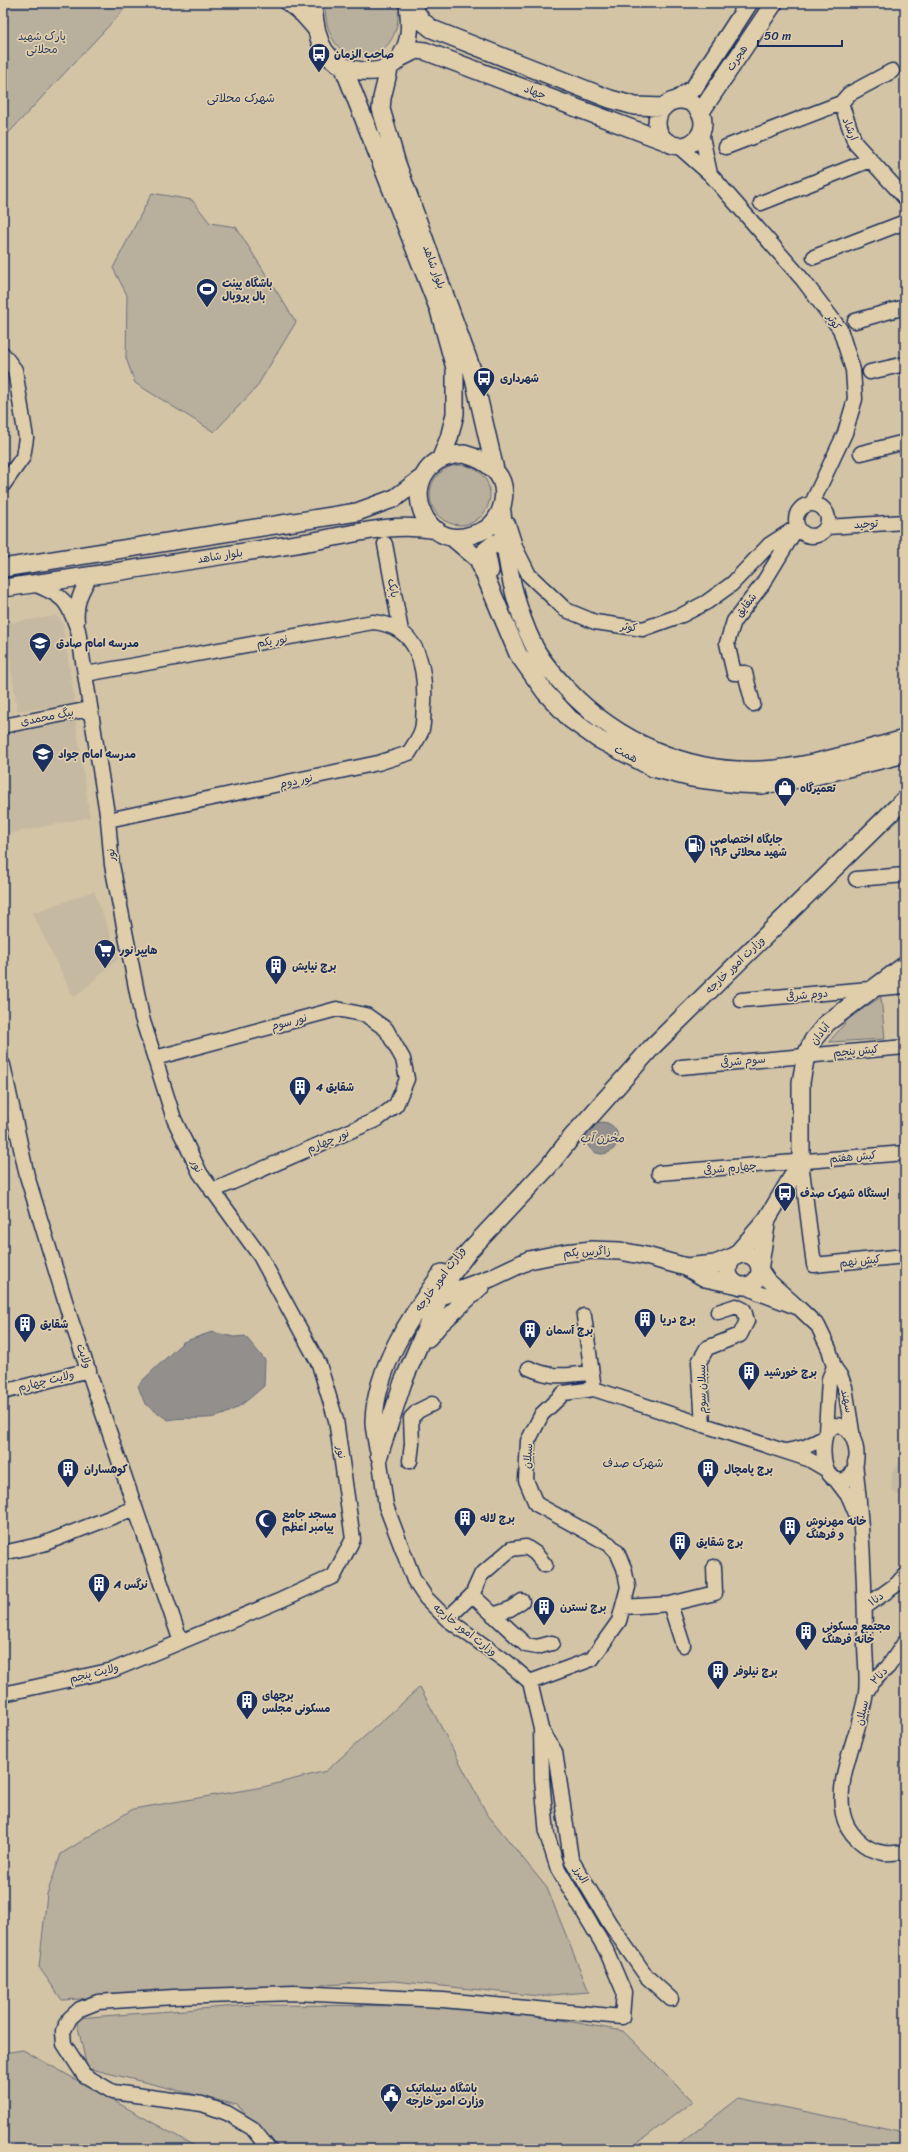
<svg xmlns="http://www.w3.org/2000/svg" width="908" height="2152" viewBox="0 0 908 2152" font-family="Sriracha,'Playpen Sans Arabic',sans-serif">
<rect width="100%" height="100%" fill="#d4c4a6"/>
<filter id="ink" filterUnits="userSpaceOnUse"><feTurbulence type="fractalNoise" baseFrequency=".025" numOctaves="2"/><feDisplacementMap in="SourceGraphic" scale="8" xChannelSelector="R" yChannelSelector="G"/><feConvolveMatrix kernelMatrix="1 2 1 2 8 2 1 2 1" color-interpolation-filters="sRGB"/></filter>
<g filter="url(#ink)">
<path fill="#c6b9a1" d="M57,616L62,621L75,703L51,707L48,710L39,708L17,711L5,623Z
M3,668L10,713L3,715Z
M75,717L90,817L3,835V731Z
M94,891L119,958L74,998L32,913Z
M905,1454V1500L891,1490L892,1473Z"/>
<path fill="#b8af9c" stroke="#6a6f7d" d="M3,3H130L3,139Z
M325,3H398C405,71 324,80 325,3Z
M152,193L192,200L210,223L236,227L296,322L256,388L214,432L135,383L126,358L127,295L113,268Z
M430 495a30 30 0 1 1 60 0a30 30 0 1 1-60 0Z
M881,997L885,1039L829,1042L850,1017Z
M420,1687L487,1814L547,1888L589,1992L539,1996L393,1981L62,2000L39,1967L47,1894L61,1854L133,1809L263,1787L326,1771Z
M252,2005L432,2006L527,2014L623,2031L693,2101L630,2149H278L237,2105L87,2068L76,2018Z
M23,2050L200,2149H3V2053Z
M739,2098L905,2132V2149H673Z"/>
<path fill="#938f8d" stroke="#63697a" d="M586 1138a16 16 0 1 1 32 0a16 16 0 1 1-32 0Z
M212,1332L234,1337L245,1336L265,1360L264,1386C247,1401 228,1418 205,1418C192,1419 181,1417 168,1420L145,1404L138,1386L144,1379L183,1342Z"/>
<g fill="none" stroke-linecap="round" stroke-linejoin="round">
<g stroke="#1b2f5e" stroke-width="17">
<path id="minor" d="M287,3L302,15L318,33
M841,103L855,143L905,198
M701,132L710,174
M677,145L710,174L803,280L840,329L853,370L855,399L845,433L812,503
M726,147L841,103L849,94L892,71
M761,203L870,160
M814,257L905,222
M855,321L905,307
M3,354L15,370L26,438L23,457L3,485
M870,372L905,364
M861,453L905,442
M796 520a16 16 0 1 1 32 0a16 16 0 1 1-32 0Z
M508,524L516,549L529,575L566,610L595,622L643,629L682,615L707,602L732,584L769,545L797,527
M827,527L905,522
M385,544L401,631
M77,622C75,603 81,591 91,575
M86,674L373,622C418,626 426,666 424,705C423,712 424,722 422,729C420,737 413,746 409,753L378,763L108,820
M753,704L745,673H734L727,643L734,621L762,585L796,529
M3,726L90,709
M856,879L905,875
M741,1000L905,986
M155,1058L337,1009L366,1015L386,1029L403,1059L407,1079L396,1105L378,1119L212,1191
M3,1065L27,1176L70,1317L181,1642
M681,1067L905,1047
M801,1162L814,1265L905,1256
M659,1173L905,1153
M745,1286L759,1293L799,1308L768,1280L761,1270
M799,1308L818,1326L829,1349L834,1367L841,1377L845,1387L853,1438
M584,1316L594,1389
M529,1368C553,1379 565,1375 590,1373
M3,1392L89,1370
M703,1425L699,1362L707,1348L740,1335L747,1321L744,1310L736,1306L718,1312
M835,1425C857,1425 863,1464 849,1477C846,1480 841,1481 838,1480C821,1476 822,1445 826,1433Z
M826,1433L829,1379L834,1367
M786,1451L805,1447L824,1438
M410,1461L412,1444L411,1418L418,1411L432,1404
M855,1462C862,1523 865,1583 865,1644C865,1659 868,1677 866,1692C861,1731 835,1775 843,1814C847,1833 864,1850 884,1853C890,1854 899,1852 905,1852
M836,1480L849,1497L857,1516
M3,1553L43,1544L135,1508
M472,1595L526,1645L537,1647L552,1643
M670,1604L715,1593L714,1567
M623,1607L670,1604L683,1645
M865,1607L897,1584L905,1575
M493,1615L510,1609L522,1601
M447,1619L472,1595L481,1575L511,1549L526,1547L535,1553L545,1565
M530,1682L592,1659L619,1621L628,1587L624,1568L617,1552L609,1544L536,1504L526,1480L528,1441L542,1414L564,1393L594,1389L808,1459L827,1470
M867,1691L872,1682L888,1667L905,1642
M3,1694L113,1670L281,1600L334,1576L353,1539L336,1420L319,1364L260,1256L200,1173L174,1119L142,1018L112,865L108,820L78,630C67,600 64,596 34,584
M542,1731L555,1752L571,1859L610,1924L647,1977L671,1999
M269,2149L252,2128L227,2113L202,2104L113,2092L84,2075L64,2044L63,2032L70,2018L80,2009L98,2002L174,1997L295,1993L443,2000L622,2017L624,1992L606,1950L558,1869L547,1835L542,1779L541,1729L530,1682L507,1662L447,1619L426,1598L414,1580L386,1506L379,1455"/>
</g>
<g stroke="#1b2f5e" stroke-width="20">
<path id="major" d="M313,3C314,19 317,43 328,55C344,74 386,79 401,56C412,39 410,22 408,3
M410,3L422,21L432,29L610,99L635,106L664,107
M400,58L416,50L425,51L670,143
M390,65L382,98L381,109L397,164L472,370L495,470
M343,66L439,310L455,368V414L449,438L441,458
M677,100L694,88L749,3
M657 123a23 23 0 1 1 46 0a23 23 0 1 1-46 0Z
M700,113L774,3
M464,454C475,457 485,461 493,469C510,484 505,512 490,526C485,531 477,533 471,535C416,554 392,457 464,454Z
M502,512C505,558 513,604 534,646C541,661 555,676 567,689C616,741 688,774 761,770C809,768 858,751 905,739
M452,537L478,559L518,654L545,692L570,719L598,739L653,768L692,778L738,784L762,785L811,777L905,754
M3,568L357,512L395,498L423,477
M490,571L486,550L495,543L499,544L505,549
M3,588C101,575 199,559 296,544C346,537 386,521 437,530
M728 1270a16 16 0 1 1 32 0a16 16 0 1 1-32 0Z
M760,1264L767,1219
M686,1267L715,1264L735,1256L767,1219L801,1162V1082L806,1055L813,1040L827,1023L905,965
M436,1298L491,1278L529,1260L564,1253L592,1250L620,1251L646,1256L686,1267L705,1278L739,1285
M428,1338L440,1324L482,1285
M378,1449C377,1440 374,1430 374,1421C376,1366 411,1316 442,1273
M379,1455L403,1382L440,1296L451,1275L468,1252L548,1167L571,1138L652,1047L905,799"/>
</g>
<use href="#minor" stroke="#e0ceab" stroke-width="14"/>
<use href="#major" stroke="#e0ceab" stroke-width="17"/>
</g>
</g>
<defs>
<g id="bus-pin" transform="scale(1.15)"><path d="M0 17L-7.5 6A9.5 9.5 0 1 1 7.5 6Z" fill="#1b2f5e" stroke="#e0ceab"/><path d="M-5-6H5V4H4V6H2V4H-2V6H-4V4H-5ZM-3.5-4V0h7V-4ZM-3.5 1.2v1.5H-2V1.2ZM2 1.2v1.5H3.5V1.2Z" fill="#fff"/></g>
<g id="stadium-pin" transform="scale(1.15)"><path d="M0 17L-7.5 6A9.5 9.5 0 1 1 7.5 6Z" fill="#1b2f5e" stroke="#e0ceab"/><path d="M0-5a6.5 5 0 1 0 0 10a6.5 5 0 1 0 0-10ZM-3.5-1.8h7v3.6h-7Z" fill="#fff"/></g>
<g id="school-pin" transform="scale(1.15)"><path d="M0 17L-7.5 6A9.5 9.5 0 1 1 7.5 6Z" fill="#1b2f5e" stroke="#e0ceab"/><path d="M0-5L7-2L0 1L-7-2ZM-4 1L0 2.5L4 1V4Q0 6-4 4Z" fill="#fff"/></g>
<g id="shop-pin" transform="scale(1.15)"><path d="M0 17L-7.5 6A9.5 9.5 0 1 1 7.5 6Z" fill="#1b2f5e" stroke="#e0ceab"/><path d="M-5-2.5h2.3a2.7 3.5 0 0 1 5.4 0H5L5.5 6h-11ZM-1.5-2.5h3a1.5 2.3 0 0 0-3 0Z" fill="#fff"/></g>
<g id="fuel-pin" transform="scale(1.15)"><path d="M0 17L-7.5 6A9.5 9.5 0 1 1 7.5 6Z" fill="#1b2f5e" stroke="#e0ceab"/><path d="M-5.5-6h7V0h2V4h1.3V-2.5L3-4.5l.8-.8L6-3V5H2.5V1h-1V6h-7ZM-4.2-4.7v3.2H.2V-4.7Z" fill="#fff"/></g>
<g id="supermarket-pin" transform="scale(1.15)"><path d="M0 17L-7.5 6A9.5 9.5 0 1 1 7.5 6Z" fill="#1b2f5e" stroke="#e0ceab"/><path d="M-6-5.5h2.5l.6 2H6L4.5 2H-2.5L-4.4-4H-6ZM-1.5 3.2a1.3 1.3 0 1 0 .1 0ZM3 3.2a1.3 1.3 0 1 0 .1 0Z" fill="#fff"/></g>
<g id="building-pin" transform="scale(1.15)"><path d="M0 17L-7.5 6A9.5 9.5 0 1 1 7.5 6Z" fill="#1b2f5e" stroke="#e0ceab"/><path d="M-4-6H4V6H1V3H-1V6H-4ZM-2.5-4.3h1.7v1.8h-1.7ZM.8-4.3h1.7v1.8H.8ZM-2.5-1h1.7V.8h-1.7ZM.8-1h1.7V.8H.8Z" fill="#fff"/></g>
<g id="mosque-pin" transform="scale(1.15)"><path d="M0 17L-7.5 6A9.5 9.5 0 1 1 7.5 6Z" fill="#1b2f5e" stroke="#e0ceab"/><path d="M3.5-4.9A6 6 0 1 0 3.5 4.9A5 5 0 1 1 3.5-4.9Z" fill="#fff"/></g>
<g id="civic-pin" transform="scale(1.15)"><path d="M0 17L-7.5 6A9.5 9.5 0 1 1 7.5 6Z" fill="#1b2f5e" stroke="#e0ceab"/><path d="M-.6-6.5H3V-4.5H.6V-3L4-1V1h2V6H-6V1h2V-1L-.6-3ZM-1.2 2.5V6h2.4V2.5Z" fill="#fff"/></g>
</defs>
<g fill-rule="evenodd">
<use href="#bus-pin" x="319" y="54"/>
<use href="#stadium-pin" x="207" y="289"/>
<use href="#bus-pin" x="484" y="378"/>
<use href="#school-pin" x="40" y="643"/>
<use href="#school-pin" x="43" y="754"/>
<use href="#shop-pin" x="785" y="788"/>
<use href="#fuel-pin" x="695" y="845"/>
<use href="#supermarket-pin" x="105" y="950"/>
<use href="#building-pin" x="276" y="966"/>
<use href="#building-pin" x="300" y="1087"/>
<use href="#bus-pin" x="785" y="1193"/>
<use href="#building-pin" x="645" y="1319"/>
<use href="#building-pin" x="25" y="1324"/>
<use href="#building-pin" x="530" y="1330"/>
<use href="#building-pin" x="749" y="1372"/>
<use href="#building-pin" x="68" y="1469"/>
<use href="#building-pin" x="708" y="1469"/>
<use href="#building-pin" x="465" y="1518"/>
<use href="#mosque-pin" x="266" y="1520"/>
<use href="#building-pin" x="790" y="1527"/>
<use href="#building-pin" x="680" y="1542"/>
<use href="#building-pin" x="99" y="1584"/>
<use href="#building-pin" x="544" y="1607"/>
<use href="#building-pin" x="806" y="1632"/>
<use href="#building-pin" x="718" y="1671"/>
<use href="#building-pin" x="247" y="1701"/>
<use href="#civic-pin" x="391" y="2094"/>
</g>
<g text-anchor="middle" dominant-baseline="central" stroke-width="3.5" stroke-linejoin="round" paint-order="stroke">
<g font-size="11" fill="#2b3c64" stroke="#e0ceab">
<text x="42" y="36">پارک شهید<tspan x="42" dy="13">محلاتی</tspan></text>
</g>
<g font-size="11" font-weight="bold" fill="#1b2f5e" stroke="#e0ceab" text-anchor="start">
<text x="334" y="54">صاحب الزمان</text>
<text x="222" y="283">باشگاه پینت<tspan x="222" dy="13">بال پروبال</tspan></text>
<text x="500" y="378">شهرداری</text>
<text x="56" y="643">مدرسه امام صادق</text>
<text x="58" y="754">مدرسه امام جواد</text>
<text x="800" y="788">تعمیرگاه</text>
<text x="710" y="839">جایگاه اختصاصی<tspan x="710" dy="13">۱۹۶ شهید محلاتی</tspan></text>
<text x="120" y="950">هایپر نور</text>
<text x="292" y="966">برج نیایش</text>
<text x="316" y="1087">شقایق 4</text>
<text x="800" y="1193">ایستگاه شهرک صدف</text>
<text x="660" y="1319">برج دریا</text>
<text x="40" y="1324">شقایق</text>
<text x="546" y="1330">برج آسمان</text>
<text x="764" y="1372">برج خورشید</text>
<text x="84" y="1469">کوهساران</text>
<text x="724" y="1469">برج پامچال</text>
<text x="282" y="1514">مسجد جامع<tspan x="282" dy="13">پیامبر اعظم</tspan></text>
<text x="480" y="1518">برج لاله</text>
<text x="806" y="1521">خانه مهرنوش<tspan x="806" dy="13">و فرهنگ</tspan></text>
<text x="696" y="1542">برج شقایق</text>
<text x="114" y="1584">A نرگس</text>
<text x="560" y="1607">برج نسترن</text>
<text x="822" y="1626">مجتمع مسکونی<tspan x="822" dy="13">خانه فرهنگ</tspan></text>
<text x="734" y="1671">برج نیلوفر</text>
<text x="262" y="1695">برچهای<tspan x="262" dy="13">مسکونی مجلس</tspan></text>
<text x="406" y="2088">باشگاه دیپلماتیک<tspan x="406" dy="13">وزارت امور خارجه</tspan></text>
</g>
<g font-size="11" fill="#1b2f5e" stroke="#e0ceab">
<text transform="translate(737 58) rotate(-56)">هجرت</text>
<text transform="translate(535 92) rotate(21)">جهاد</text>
<text transform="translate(850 129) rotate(68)">ارشاد</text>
<text transform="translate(434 267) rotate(70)">بلوار شاهد</text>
<text transform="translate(834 322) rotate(57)">کوثر</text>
<text transform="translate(866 524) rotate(-4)">توحید</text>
<text transform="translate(220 556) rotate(-9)">بلوار شاهد</text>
<text transform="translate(393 588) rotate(79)">بابک</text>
<text transform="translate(746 605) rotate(-52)">شقایق</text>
<text transform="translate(629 627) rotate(7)">کوثر</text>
<text transform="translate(272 641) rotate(-10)">نور یکم</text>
<text transform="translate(47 717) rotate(-11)">بیگ محمدی</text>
<text transform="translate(626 754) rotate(28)">همت</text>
<text transform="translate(296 781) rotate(-12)">نور دوم</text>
<text transform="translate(111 855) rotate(-95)">نور</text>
<text transform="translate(735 965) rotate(-44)">وزارت امور خارجه</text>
<text transform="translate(807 995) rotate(-5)">دوم شرقی</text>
<text transform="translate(289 1022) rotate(-15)">نور سوم</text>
<text transform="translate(820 1034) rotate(-52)">آبادان</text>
<text transform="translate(856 1051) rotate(-5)">کیش پنجم</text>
<text transform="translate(743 1061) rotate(-5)">سوم شرقی</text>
<text transform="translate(328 1141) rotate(-23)">نور چهارم</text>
<text transform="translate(853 1157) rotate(-5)">کیش هفتم</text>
<text transform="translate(197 1166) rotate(64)">نور</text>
<text transform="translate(730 1168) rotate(-5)">چهارم شرقی</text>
<text transform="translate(587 1252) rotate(-3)">زاگرس یکم</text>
<text transform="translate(860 1261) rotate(-6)">کیش نهم</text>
<text transform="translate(440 1279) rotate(-54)">وزارت امور خارجه</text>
<text transform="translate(84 1356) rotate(70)">ولایت</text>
<text transform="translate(46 1381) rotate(-14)">ولایت چهارم</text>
<text transform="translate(702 1389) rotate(-91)">سبلان سوم</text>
<text transform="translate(847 1401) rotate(78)">سهند</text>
<text transform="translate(341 1452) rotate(81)">نور</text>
<text transform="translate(528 1456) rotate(-85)">سبلان</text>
<text transform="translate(876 1599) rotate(-36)">دنا۱</text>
<text transform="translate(465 1630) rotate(38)">وزارت امور خارجه</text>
<text transform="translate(94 1673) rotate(-14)">ولایت پنجم</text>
<text transform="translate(879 1676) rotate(-47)">دنا۲</text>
<text transform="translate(862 1713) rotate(-77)">سبلان</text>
<text transform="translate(581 1875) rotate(60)">البرز</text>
</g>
<g font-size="12" fill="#1b2f5e" stroke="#e0ceab">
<text x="241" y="98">شهرک محلاتی</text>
<text x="633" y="1463">شهرک صدف</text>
</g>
<g font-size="12" font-style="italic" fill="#2d3d65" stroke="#e0ceab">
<text x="602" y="1138">مخزن آب</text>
</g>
</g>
<rect width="908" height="2152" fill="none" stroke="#e0ceab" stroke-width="16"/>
<rect x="8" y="8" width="892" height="2136" fill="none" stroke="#1b2f5e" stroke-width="1.5" filter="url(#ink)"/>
<path d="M758 40v6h84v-6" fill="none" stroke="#1b2f5e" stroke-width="2"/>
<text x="764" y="40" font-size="12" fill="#1b2f5e" stroke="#e0ceab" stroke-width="3" paint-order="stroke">50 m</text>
</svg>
